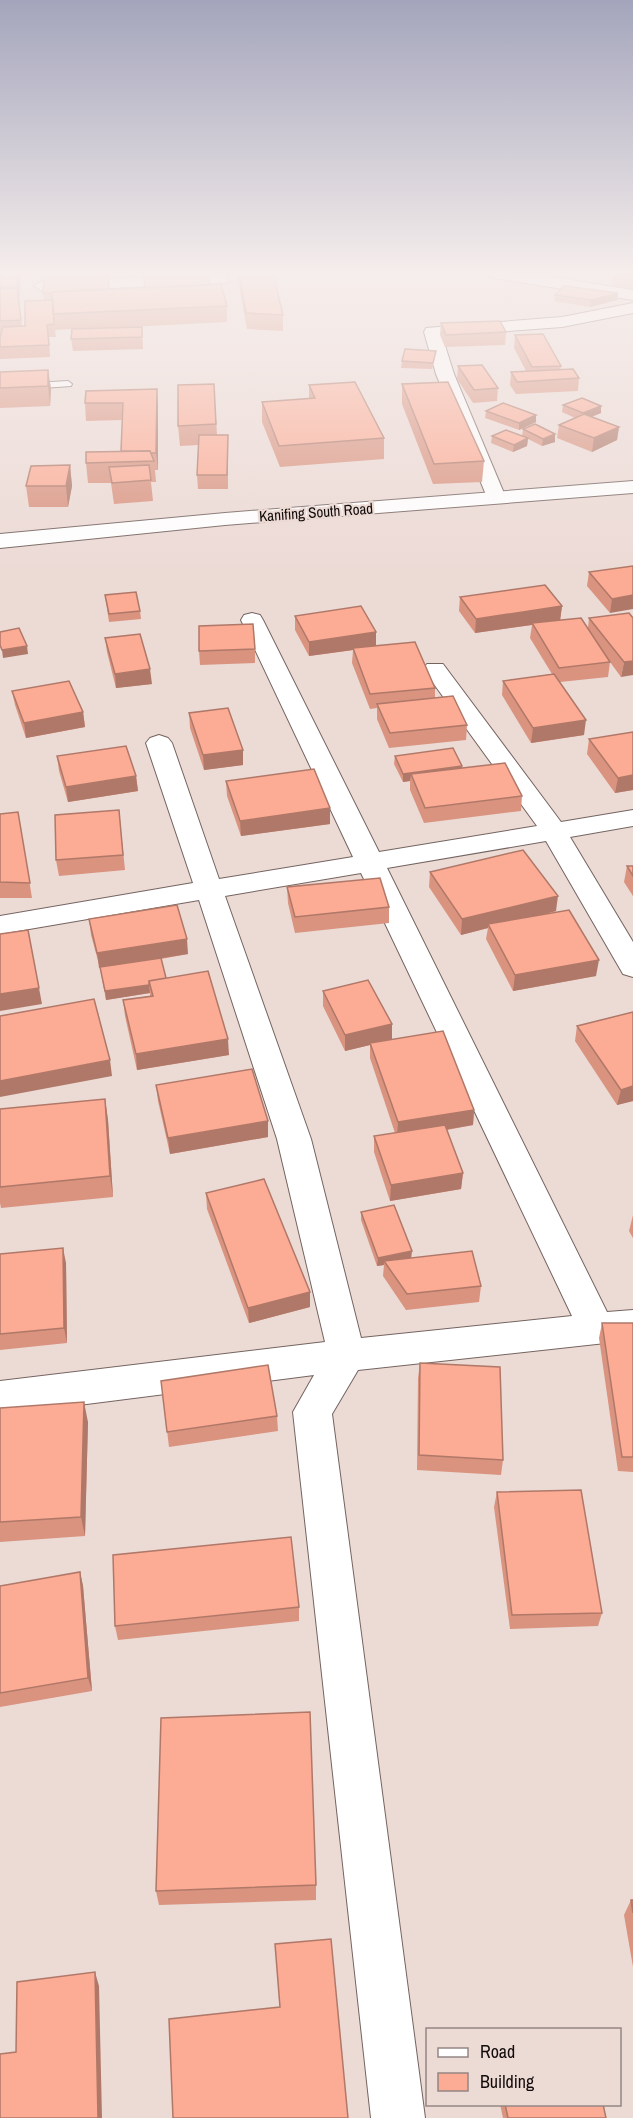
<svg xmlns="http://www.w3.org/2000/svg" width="633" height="2118" viewBox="0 0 633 2118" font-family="'Archivo Narrow',sans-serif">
<rect width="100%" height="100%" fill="#ecdad5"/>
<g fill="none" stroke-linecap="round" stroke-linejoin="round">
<g stroke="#746460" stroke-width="2">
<path id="service" d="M68,381L72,384L71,386L0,391V385Z"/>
</g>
<g stroke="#746460" stroke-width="2">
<path id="minor" d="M486,273H550L547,276L633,290V300L494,278Z
M221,275L227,277L229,280L227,283L42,291L34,286L42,281Z
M633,303V313L562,327L442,336L454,374L506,498L503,502H489L436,374L424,332L426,328L562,317Z
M252,613L260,615L263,620L379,852L537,826L423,669L427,664H443L561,822L633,810V826L570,837L633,942V977L623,974L546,841L387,868L607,1312L633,1310V1340L358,1370L332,1414L425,2118H371L293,1412L314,1375L0,1415V1381L325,1342L277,1139L199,900L0,934V916L193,883L146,743L150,738L159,735L168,738L172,743L219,879L353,857L241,620L244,615ZM361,873L572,1316L361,1338L311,1139L225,896Z"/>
</g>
<g stroke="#746460" stroke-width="2">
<path id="tertiary" d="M633,481V493L225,525L0,548V534L225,513Z"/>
</g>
<use href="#service" fill="#fff" fill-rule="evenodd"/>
<use href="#minor" fill="#fff" fill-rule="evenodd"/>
<use href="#tertiary" fill="#fff" fill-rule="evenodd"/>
</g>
<path fill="#d9937f" d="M0,273H21L19,302L22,326H25L44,300L43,293L51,277V273H109V278H108L109,289L210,285L227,306V322L88,329L142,327L143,349L73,351L71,339L72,329L55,330L56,337H49L50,357L0,359Z
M236,273H273L283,315V331L247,329Z
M633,273V289L612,286L614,274Z
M618,293L617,300L590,307L554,301L555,295Z
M441,323L506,332L505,345L445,347L440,335Z
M515,335L561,366L560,370L579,378L578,391L516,394L510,385L511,372L526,371L514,348Z
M436,351L435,357L432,369L401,368L402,361Z
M458,366L498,388L497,401L473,403L457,379Z
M48,370L51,389L50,406L0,408V372Z
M214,384L217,435L228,448V489H198L197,475L199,445L180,446L178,426Z
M402,384L484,461L482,482L433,484L402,404Z
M309,385L384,438V459L280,467L262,422V402L309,399Z
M86,391L158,406V470H155L156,482H151L153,501L114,504L111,483H88L86,463L121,451L122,420L86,421L85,403Z
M563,405L601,413L592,417L619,427L617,440L592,452L557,438L559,425L575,418L562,412Z
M486,411L536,415V422L519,430L485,418Z
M523,429L555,442L542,446L528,439L527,446L513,452L491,443L492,436L527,438L522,436Z
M70,465L72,486L68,507H29L26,486Z
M633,566L610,613L587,586L589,572Z
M105,595L140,611L141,619L109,622Z
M460,597L562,606L560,620L588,628L589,618H633L621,677L610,662L608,677L560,682L584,735L531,743L502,695L503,681L552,674L530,638L532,625L475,633L459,611Z
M295,616L376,632V646L435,688V698L467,725L466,740L389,748L377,719V708L370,709L352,663L353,650L309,656L295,630Z
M105,638L152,684L116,688L107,652Z
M255,649V663L200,665L199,651Z
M12,691L83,712L85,727L26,738L15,705Z
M189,713L243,765L204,770L190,728Z
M633,732V790L615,793L587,754L589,739Z
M57,756L136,776L138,791L68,802L59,771Z
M395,756L462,768L522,796L521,811L424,823L410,790V781L403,782L394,764Z
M226,781L330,808V824L241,836L227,796Z
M119,810L125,870L59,876L56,860Z
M18,812L32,898H0V814Z
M627,866H633V896L624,882Z
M430,872L556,911L542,915L596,976L513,991L486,939L488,928L461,935L429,887Z
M287,887L389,907V923L295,933L288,903Z
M89,919L188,954L161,959L166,978L229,1055L137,1070L125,1016L123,1000L150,996V993L106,1000L100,968L91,935Z
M323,991L392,1039L474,1110L473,1125L447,1130L463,1173L461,1189L390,1201L374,1152V1136L395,1133L370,1058V1045L345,1051L323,1006Z
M633,1012V1101L617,1105L575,1041L577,1026Z
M156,1085L268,1137L170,1154L158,1101Z
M105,1099L108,1120L113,1197L1,1208L0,1203V1109Z
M206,1193L310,1292V1307L249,1323L207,1209Z
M361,1212L411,1258L481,1286L479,1302L406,1310L383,1276L384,1265L377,1266L361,1220Z
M633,1215V1238L629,1231Z
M0,1254L66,1263L67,1343L0,1350Z
M602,1323H633V1472L618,1471L599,1338Z
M420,1363L503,1460L501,1475L417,1470L418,1378Z
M161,1381L277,1416L278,1431L169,1447Z
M0,1408L88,1422L85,1536L0,1542Z
M497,1492L602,1613L598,1626L510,1629L494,1507Z
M80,1572L83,1586L92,1691L0,1707V1586Z
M299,1607V1621L118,1640L115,1626Z
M316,1885V1900L159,1905L156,1891Z
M631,1900H633V1967L624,1915Z
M500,2104H603L606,2118H503Z"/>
<path fill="#b07868" d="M18,273H21L19,302L17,287Z
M618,293L617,300L590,307L591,300Z
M48,370L51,389L50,406L48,386Z
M157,389L158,406V470L156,453Z
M601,406V413L582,420L583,413Z
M536,415V422L519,430V423Z
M619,427L617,440L592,452L594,438Z
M555,434V442L542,446L543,439Z
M528,438L527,446L513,452L514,445Z
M70,465L72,486L68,507L66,486Z
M633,595V609L610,613L612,599Z
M562,606L560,621L475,633L476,619Z
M376,632V647L353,648V650L309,656V642Z
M27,646L28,654L3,658L2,650Z
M633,661V675L621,677L624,662Z
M150,669L152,684L116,688L115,674Z
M83,712L85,727L26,738L24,723Z
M586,720L584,735L531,743L533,728Z
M243,750V765L204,770L203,755Z
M462,766V774H411L410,781L403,782V774Z
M633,775V790L615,793L618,778Z
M136,776L138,791L68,802L66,787Z
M330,808V824L241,836L240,821Z
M558,896L556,911L490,928L488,924V928L461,935L462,919Z
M187,939L188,954L99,968L97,953Z
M599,960L596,976L513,991L515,975Z
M149,985L150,993L106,1000L105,991Z
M39,988L42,1004L0,1011V994Z
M392,1024V1040L370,1043V1045L345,1051V1035Z
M228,1039L229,1055L137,1070L136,1054Z
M110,1060L112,1076L0,1097V1081Z
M633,1086V1101L617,1105L621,1090Z
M105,1099L108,1120L113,1197L110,1176Z
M474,1110L473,1125L397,1138L398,1122Z
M268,1121V1137L170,1154L168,1138Z
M463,1173L461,1189L390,1201L391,1185Z
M63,1248L66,1263L67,1343L64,1328Z
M412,1251L411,1260L384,1261V1265L377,1266L378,1258Z
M310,1292V1307L249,1323L248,1308Z
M84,1402L88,1422L85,1536L81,1517Z
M80,1572L83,1586L92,1691L88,1678Z
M95,1972L99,1986L102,2118H98Z"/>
<path fill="#fcab94" stroke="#b07868" stroke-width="1.5" d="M0,273H18L17,287H0Z
M143,273H207L210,285L145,288Z
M239,273H273L283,315L246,313Z
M615,273H633V277L614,274Z
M44,277H108L109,289L52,292V293H43Z
M221,284L227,306L53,314L52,292Z
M564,286L618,293L591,300L555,295Z
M17,288L21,320L0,321V289Z
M53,300L54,324L47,325L49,345L0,347V337L3,327L25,326V301Z
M500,321L506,332L446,335L441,323Z
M142,327V337L71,339L72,329Z
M543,334L561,366L532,367L515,335Z
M405,349L436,351L433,363L402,361Z
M482,365L498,388L474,390L458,366Z
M573,369L579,378L517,382L511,372Z
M48,370V386L0,388V372Z
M355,382L384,438L279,446L262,402L315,398L309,385Z
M448,382L484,461L434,464L402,384Z
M214,384L216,424L178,426V385Z
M157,389L156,453H151L150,451H121L123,403H85L86,391Z
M582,398L601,406L583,413L563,405Z
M503,403L536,415L519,423L486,411Z
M584,414L619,427L594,438L559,425Z
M535,424L555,434L543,439L523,429Z
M506,430L528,438L514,445L492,436Z
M199,435H228L227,475H197Z
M150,451L154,461L86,463V452Z
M70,465L66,486H26L31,466Z
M149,465L151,480L112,483L109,467Z
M633,566V595L612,599L589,572Z
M545,585L562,606L476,619L460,597Z
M136,592L140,611L109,614L105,595Z
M361,606L376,632L309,642L295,616Z
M629,613L633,618V661L624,662L589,618Z
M581,618L610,662L559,668L532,623Z
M253,624L255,649L199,651V626Z
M19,628L27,646L2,650L0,645V632Z
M140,634L150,669L115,674L105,638Z
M415,642L435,688L370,694L353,648Z
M554,674L586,720L533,728L503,681Z
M69,681L83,712L24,723L12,691Z
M453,696L467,725L390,733L377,704Z
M228,708L243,750L203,755L189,713Z
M633,732V775L618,778L589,739Z
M126,746L136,776L66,787L57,756Z
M453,748L462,766L403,774L395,756Z
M505,763L522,796L425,808L411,774Z
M314,769L330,808L240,821L226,781Z
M119,810L123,855L56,860L55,815Z
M18,812L30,883L0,882V814Z
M523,850L558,896L462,919L430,872Z
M627,866H633V876Z
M380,878L389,907L295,917L287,887Z
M177,905L187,939L97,953L89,919Z
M569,910L599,960L515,975L488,924Z
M28,930L39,988L0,994V934Z
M161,958L166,978L149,981V985L105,991L100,967Z
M208,971L228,1039L136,1054L123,1000L153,996L149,981Z
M368,980L392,1024L345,1035L323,991Z
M94,999L110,1060L0,1081V1016Z
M633,1012V1086L621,1090L577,1026Z
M443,1031L474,1110L398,1122L370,1043Z
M252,1069L268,1121L168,1138L156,1085Z
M105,1099L110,1176L0,1187V1109Z
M445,1125L463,1173L391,1185L374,1136Z
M264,1179L310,1292L248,1308L206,1193Z
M394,1205L412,1251L378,1258L361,1212Z
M63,1248L64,1328L0,1334V1254Z
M472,1251L481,1286L407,1294L384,1261Z
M602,1323H633V1457H622Z
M420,1363L500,1367L503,1460L419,1455Z
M268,1365L277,1416L167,1432L161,1381Z
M84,1402L81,1517L0,1522V1408Z
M581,1490L602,1613L512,1615L497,1492Z
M291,1537L299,1607L115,1626L113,1555Z
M80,1572L88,1678L0,1693V1586Z
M310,1712L316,1885L156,1891L161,1718Z
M631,1900H633V1913Z
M331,1939L348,2118H173L169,2019L280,2007L275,1944Z
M95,1972L98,2118H0V2054L16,2052L17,1982Z
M505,2104H603L606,2118H508Z"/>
<linearGradient id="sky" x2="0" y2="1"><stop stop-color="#a4a5bc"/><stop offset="0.48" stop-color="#f6eeec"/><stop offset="1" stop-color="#f6eeec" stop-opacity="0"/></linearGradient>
<rect width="633" height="570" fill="url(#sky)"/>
<g text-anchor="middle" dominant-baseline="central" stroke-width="4.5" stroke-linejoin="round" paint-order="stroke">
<g font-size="15" fill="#110b0a" stroke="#ecdad5">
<text transform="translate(316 512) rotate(-4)">Kanifing South Road</text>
</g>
</g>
<rect x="426" y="2028" width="195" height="78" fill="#ecdad5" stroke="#948784" stroke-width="1.5"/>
<rect x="438" y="2048" width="30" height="9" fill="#ffffff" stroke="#948784" stroke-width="1.5"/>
<text x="480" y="2058" font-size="18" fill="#110b0a">Road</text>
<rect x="438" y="2073" width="30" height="18" fill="#fcab94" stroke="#948784" stroke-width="1.5"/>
<text x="480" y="2088" font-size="18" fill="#110b0a">Building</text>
</svg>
